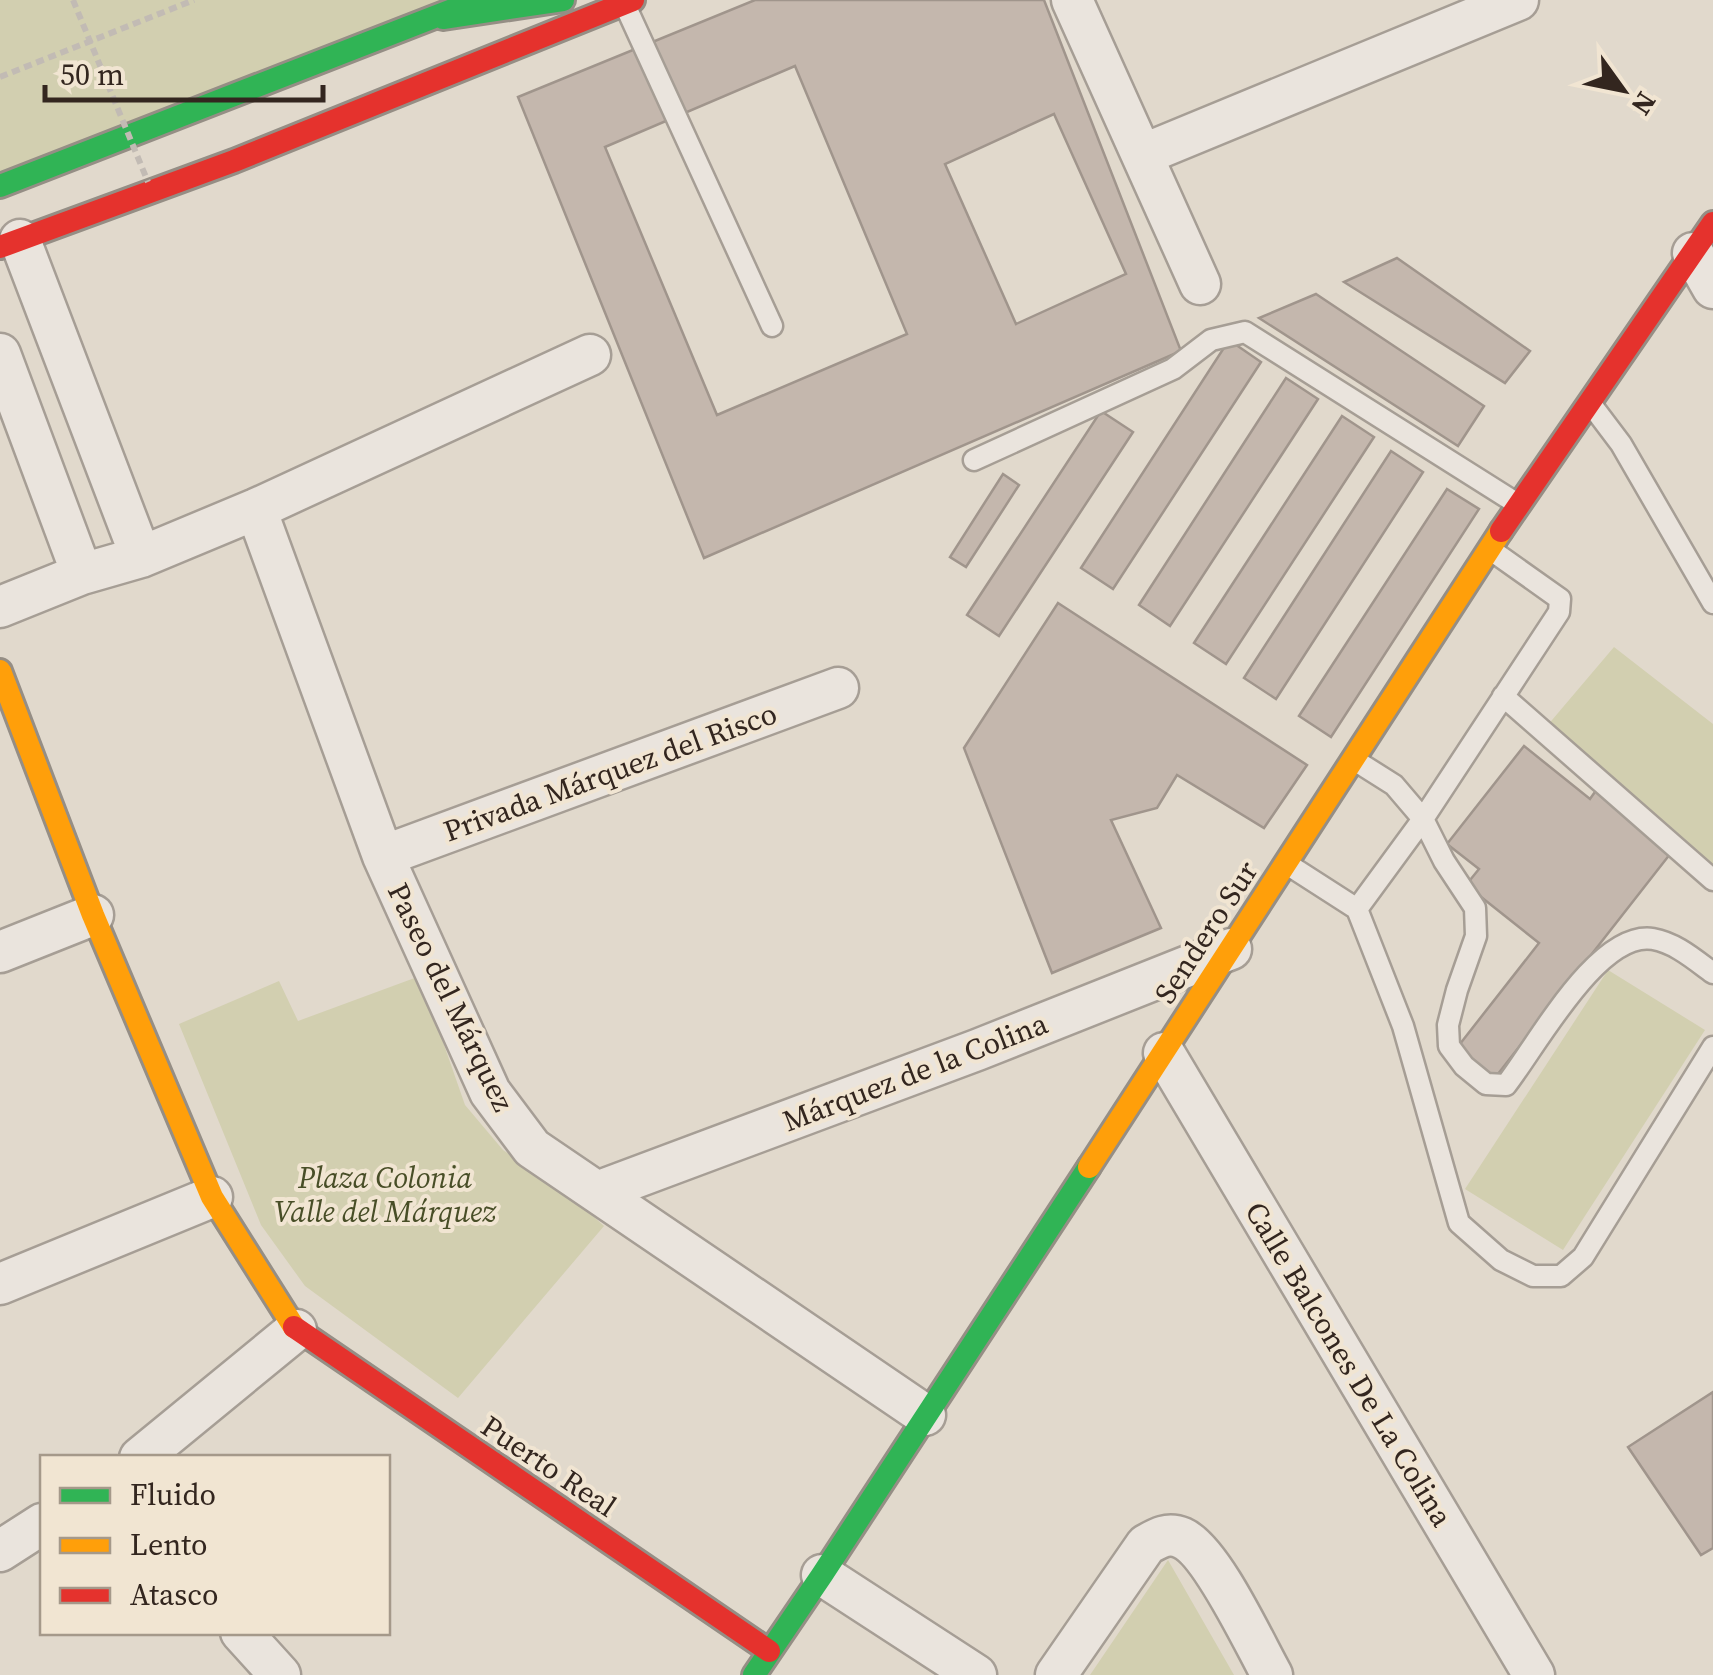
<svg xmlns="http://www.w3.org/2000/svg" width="1713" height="1675" viewBox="0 0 1713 1675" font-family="'Source Serif 4',serif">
<rect width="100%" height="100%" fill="#e1d9cc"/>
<path fill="#d2cfb0" d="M0,0H491L0,193Z
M1614,647L1713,724V865L1541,733Z
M1608,970L1705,1030L1563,1250L1465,1189Z
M420,976L465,1105L503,1150L573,1198L604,1226L458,1398L305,1286L261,1225L179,1024L279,981L298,1021Z
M1168,1560L1234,1675H1090Z"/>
<path fill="#c4b7ad" stroke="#a0958c" stroke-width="2.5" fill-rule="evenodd" d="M755,0H1044L1181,351L704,558L518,97ZM795,66L907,334L717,415L605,147ZM1054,114L1126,274L1016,324L945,164Z
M1397,258L1530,351L1505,383L1344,282Z
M1316,294L1484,406L1458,446L1259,318Z
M1229,340L1261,362L1113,589L1081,568Z
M1286,378L1318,399L1170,626L1139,605Z
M1101,411L1133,432L999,636L967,615Z
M1342,416L1374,437L1226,664L1194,643Z
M1391,451L1423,472L1276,699L1244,678Z
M1003,474L1019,485L966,567L950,557Z
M1447,489L1479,509L1331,737L1299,716Z
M1058,603L1307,765L1264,828L1177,775L1157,808L1111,820L1161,928L1052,973L964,748Z
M1524,746L1590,799L1597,789L1674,849L1494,1079L1456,1049L1539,943L1466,885L1479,869L1447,844Z
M1713,1392V1548L1701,1555L1628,1447Z"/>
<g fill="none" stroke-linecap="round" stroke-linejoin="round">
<g stroke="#a69e95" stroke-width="25">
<path id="lane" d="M625,5L772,326
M1590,403L1621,444L1713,603
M974,460L1173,369L1211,340L1245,332L1516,503
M1491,550L1560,599L1559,612L1423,819L1444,861L1475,908L1476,936L1457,990L1448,1025L1449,1046L1464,1066L1486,1084L1506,1085C1536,1047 1598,930 1653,939C1676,943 1695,960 1713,973
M1503,696L1713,880
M1356,761L1394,785L1423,819L1357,909L1403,1026L1459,1223L1501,1260L1533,1276H1561L1583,1257L1713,1047
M1287,864L1357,909"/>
</g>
<g stroke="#a69e95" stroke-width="45">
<path id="street" d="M1072,0L1200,284
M1142,155L1518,0
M20,240L141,557
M1693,253L1713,288
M0,354L82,574
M256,509L383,856L490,1092L532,1148L925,1415
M0,607L82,574L141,557L256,509L590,355
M383,856L838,688
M0,952L93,915
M1164,1053L1534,1675
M597,1192L977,1050L1231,949
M0,1284L212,1197
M140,1458L296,1330
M0,1551L42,1524
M822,1575L976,1675
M241,1632L280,1675
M1056,1675L1146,1545C1158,1538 1168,1532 1182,1538C1212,1551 1255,1645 1272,1675"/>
</g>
<g stroke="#958e85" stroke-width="28">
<path id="fast" d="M443,18L563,0
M0,186L478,0
M754,1675L822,1575L1089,1167"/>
</g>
<g stroke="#958e85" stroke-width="28">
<path id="slow" d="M0,671L93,915L212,1197L294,1327
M1089,1167L1501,531"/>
</g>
<g stroke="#958e85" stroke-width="28">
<path id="jam" d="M0,247L234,161L633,0
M1501,531L1713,223
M294,1327L769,1651"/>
</g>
<path stroke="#c2bbb4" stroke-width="6" stroke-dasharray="8 5" stroke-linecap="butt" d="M0,77L194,0"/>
<use href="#lane" stroke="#eae4dd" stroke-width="20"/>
<use href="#street" stroke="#eae4dd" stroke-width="40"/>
<use href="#fast" stroke="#30b455" stroke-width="22"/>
<use href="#slow" stroke="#ff9f0a" stroke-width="22"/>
<use href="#jam" stroke="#e5322d" stroke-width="22"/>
<path stroke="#c2bbb4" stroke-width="6" stroke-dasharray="8 5" stroke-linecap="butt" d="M73,0L148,182"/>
</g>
<g text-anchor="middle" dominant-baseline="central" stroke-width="8" stroke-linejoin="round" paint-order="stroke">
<g font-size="30" fill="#33261f" stroke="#f1e5d2">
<text transform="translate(610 772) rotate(-20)">Privada Márquez del Risco</text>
<text transform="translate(1206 932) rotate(-57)">Sendero Sur</text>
<text transform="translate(451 997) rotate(64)">Paseo del Márquez</text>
<text transform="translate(915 1072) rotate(-21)">Márquez de la Colina</text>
<text transform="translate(1349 1364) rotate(59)">Calle Balcones De La Colina</text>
<text transform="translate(549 1466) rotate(34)">Puerto Real</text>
</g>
<g font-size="30" font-style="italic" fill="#484e27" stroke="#f1e5d2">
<text x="385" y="1177">Plaza Colonia<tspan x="385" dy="34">Valle del Márquez</tspan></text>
</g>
</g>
<rect x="40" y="1455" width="350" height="180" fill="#f1e5d2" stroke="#a5998a" stroke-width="2.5"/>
<rect x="60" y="1488" width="50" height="15" fill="#30b455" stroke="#a5998a" stroke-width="2.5"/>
<text x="130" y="1505" font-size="30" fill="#33261f">Fluido</text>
<rect x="60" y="1538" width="50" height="15" fill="#ff9f0a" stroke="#a5998a" stroke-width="2.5"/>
<text x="130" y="1555" font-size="30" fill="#33261f">Lento</text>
<rect x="60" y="1588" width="50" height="15" fill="#e5322d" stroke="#a5998a" stroke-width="2.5"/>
<text x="130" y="1605" font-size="30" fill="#33261f">Atasco</text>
<g transform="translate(1623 90) rotate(123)" stroke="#f1e5d2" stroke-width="8" paint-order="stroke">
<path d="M0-8L18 38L0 25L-18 38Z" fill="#33261f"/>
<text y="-15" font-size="28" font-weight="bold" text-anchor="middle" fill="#33261f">N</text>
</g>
<path d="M45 85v15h278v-15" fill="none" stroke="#33261f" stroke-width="5"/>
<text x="60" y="85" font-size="30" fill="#33261f" stroke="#f1e5d2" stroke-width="8" paint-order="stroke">50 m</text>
</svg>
